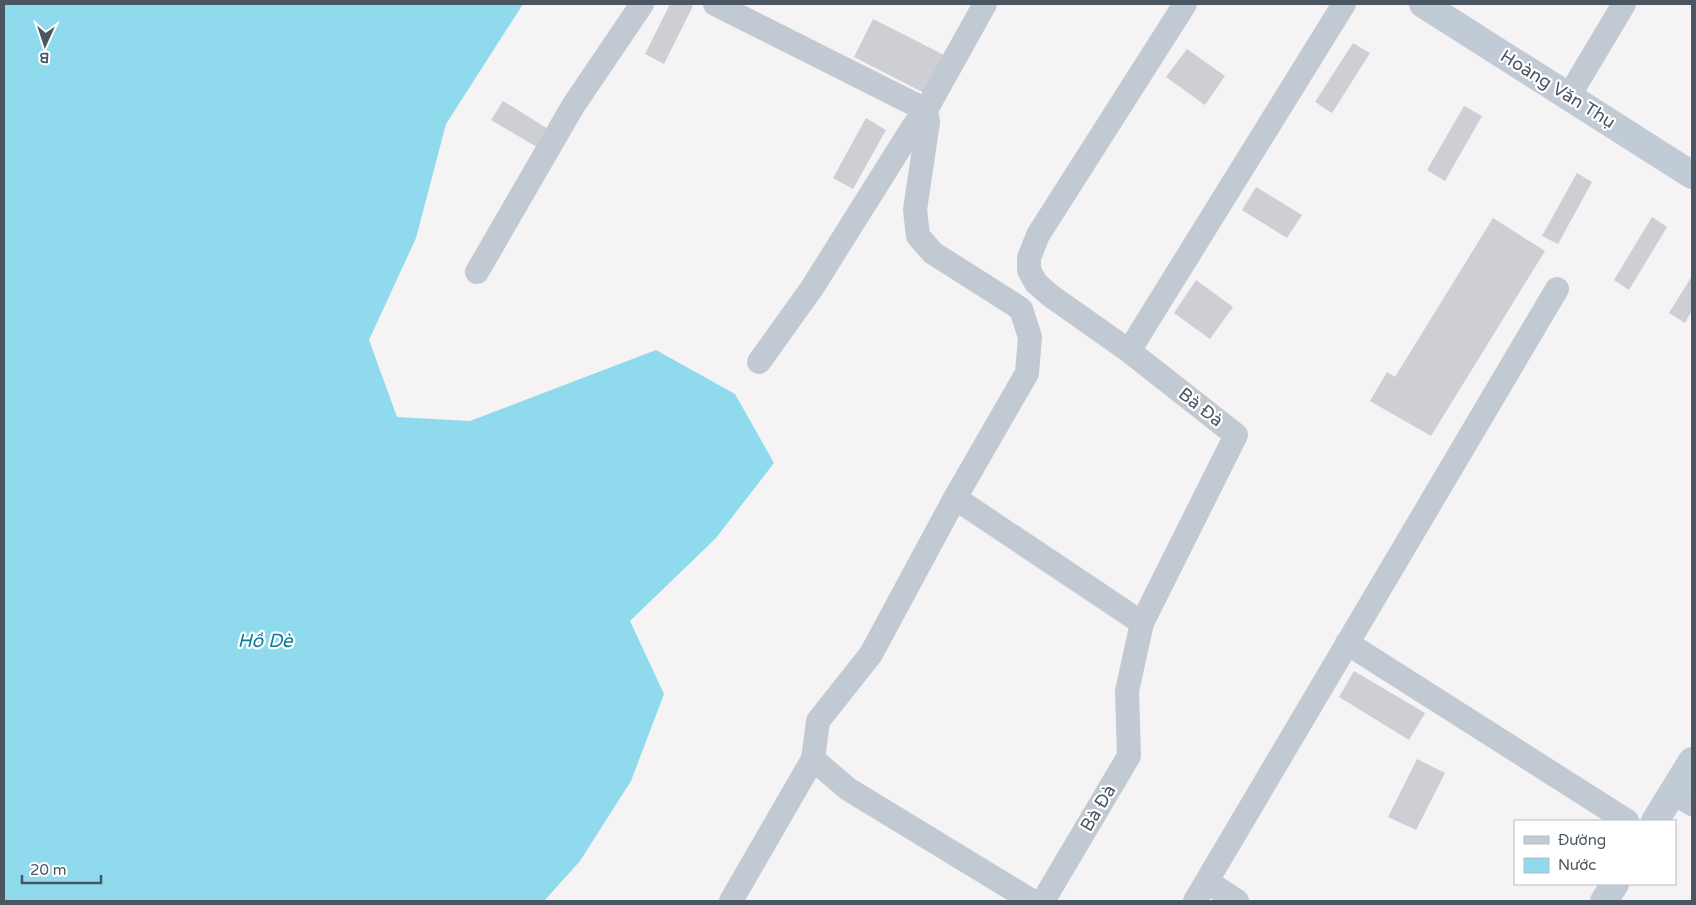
<svg xmlns="http://www.w3.org/2000/svg" width="1696" height="905" viewBox="0 0 1696 905" font-family="'Varela Round',sans-serif">
<rect width="100%" height="100%" fill="#f5f3f3"/>
<path fill="#90daee" d="M4,4H523L446,124L416,238L369,340L397,417L470,421L656,350L735,394L774,463L716,538L630,621L664,694L631,781L580,861L544,901H4Z"/>
<path fill="#cdcfd5" d="M670,4H689L693,6L664,64L645,54Z
M873,19L948,57L928,95L854,57Z
M1353,43L1370,53L1332,113L1315,102Z
M1187,49L1225,76L1205,105L1166,77Z
M503,101L553,132L542,150L491,120Z
M1464,106L1482,116L1445,181L1427,170Z
M866,118L886,130L853,189L833,178Z
M1577,173L1592,182L1558,244L1542,236Z
M1256,187L1302,215L1287,238L1242,210Z
M1652,217L1667,227L1629,290L1614,280Z
M1493,218L1545,251L1431,436L1370,401L1387,372L1395,377Z
M1692,276V310L1685,323L1669,313Z
M1196,280L1233,307L1210,339L1174,313Z
M1354,671L1425,713L1409,740L1339,697Z
M1417,759L1445,773L1416,830L1388,817Z"/>
<g fill="none" stroke-linecap="round" stroke-linejoin="round">
<path stroke="#c1cad2" stroke-width="24" d="M715,4L926,110L928,122L915,210L918,236L933,253L1021,309L1030,337L1027,373L955,498L871,654L818,721L813,759L848,789L1032,901
M1569,96L1624,4
M477,272L573,106L642,4
M1129,351L1051,296L1036,283L1029,270V258L1038,235L1185,4
M759,362L812,288L913,127L926,110L985,4
M955,498L1142,623
M1347,643L1627,821
M1673,792L1692,804
M1208,882L1237,901
M731,901L813,759
M1043,901L1129,756L1127,691L1142,623L1236,435L1129,351L1344,4
M1195,901L1557,289"/>
<path stroke="#c1cbd6" stroke-width="28" d="M1423,4L1692,175
M1655,821L1692,761
M1604,901L1615,884"/>
</g>
<g text-anchor="middle" dominant-baseline="central" stroke-width="4.5" stroke-linejoin="round" paint-order="stroke">
<g font-size="18" fill="#4a5661" stroke="#fff">
<text transform="translate(1558 89) rotate(32)">Hoàng Văn Thụ</text>
<text transform="translate(1201 407) rotate(38)">Bà Đà</text>
<text transform="translate(1098 808) rotate(-59)">Bà Đà</text>
</g>
<g font-size="19" font-style="italic" fill="#0c7c9b" stroke="#fff">
<text x="265" y="641">Hồ Dè</text>
</g>
</g>
<rect width="1696" height="905" fill="none" stroke="#4a5661" stroke-width="10"/>
<rect x="1514" y="820" width="162" height="65" fill="#ffffff" stroke="#b7bbc0"/>
<rect x="1524" y="836" width="25" height="8" fill="#c1cbd6" stroke="#b7bbc0"/>
<text x="1558" y="845" font-size="15" fill="#4a5661">Đường</text>
<rect x="1524" y="858" width="25" height="15" fill="#90daee" stroke="#b7bbc0"/>
<text x="1558" y="870" font-size="15" fill="#4a5661">Nước</text>
<g transform="translate(45 45) rotate(183)" stroke="#ffffff" stroke-width="4" paint-order="stroke">
<path d="M0-4L9 19L0 12L-9 19Z" fill="#4a5661"/>
<text y="-8" font-size="14" font-weight="bold" text-anchor="middle" fill="#4a5661">B</text>
</g>
<path d="M22 875v8h79v-8" fill="none" stroke="#4a5661" stroke-width="2.5"/>
<text x="30" y="875" font-size="15" fill="#4a5661" stroke="#ffffff" stroke-width="4" paint-order="stroke">20 m</text>
</svg>
